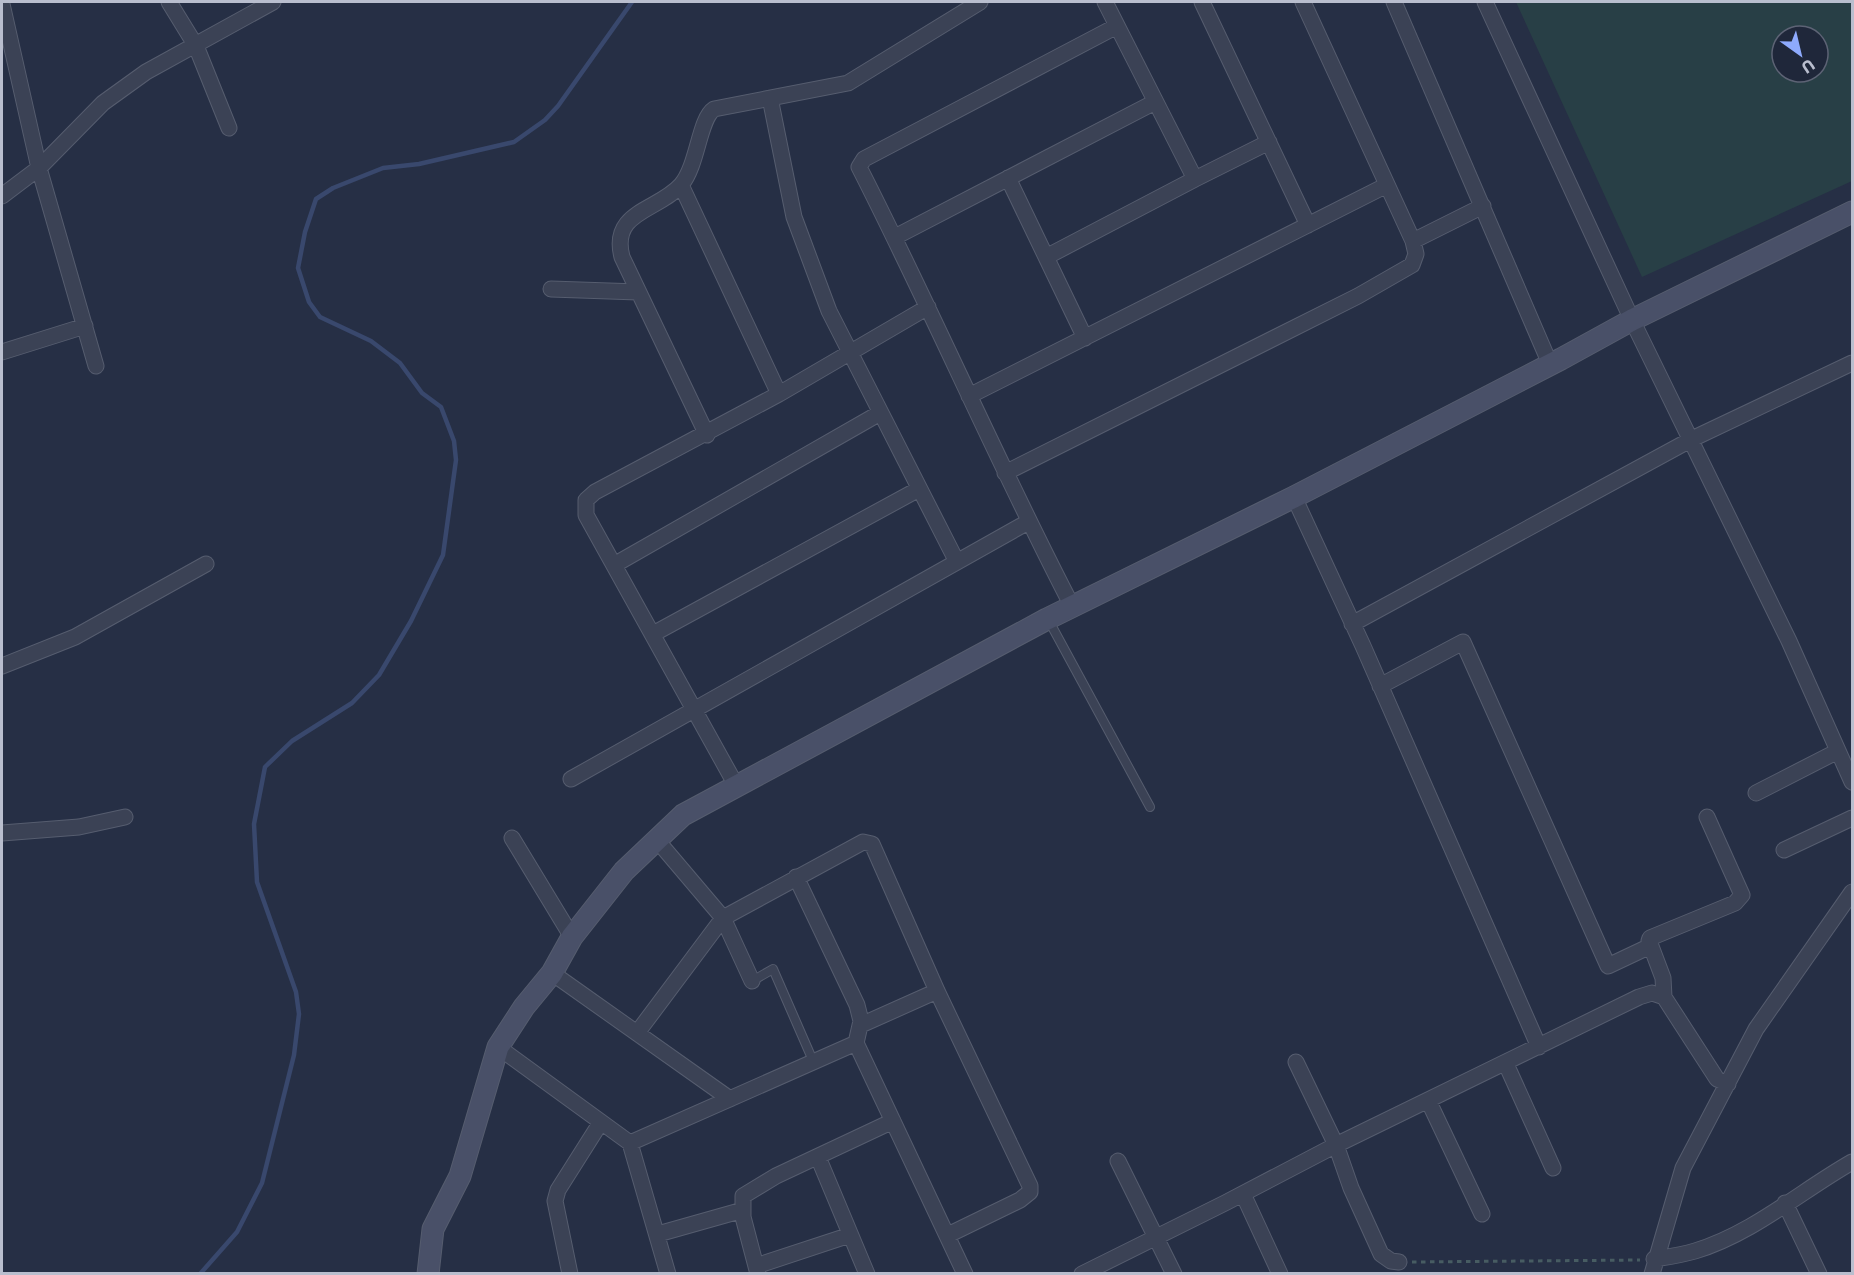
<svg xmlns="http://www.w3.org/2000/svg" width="1854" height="1275" viewBox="0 0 1854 1275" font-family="Commissioner,sans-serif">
<rect width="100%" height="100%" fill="#262f45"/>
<path fill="#283f46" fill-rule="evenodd" d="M1516,2H1852V181L1642,277ZM1782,36H1818V72H1782Z"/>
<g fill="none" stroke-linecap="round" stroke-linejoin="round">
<path stroke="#39486d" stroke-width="4.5" d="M200,1274L237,1232L262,1183L294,1055L299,1014L296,992L257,882L254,824L265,767L292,741L352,703L379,675L411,621L443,555L456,460L454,441L441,407L422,393L400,363L371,341L320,317L309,302L298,268L305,232L316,199L333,188L383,168L419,164L514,142L545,120L558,106L632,2"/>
<g stroke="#565d6f" stroke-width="10">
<path id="lane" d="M1049,621L1150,807
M752,981L773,969L814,1063"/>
</g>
<g stroke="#565d6f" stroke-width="17">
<path id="street" d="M169,2L196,46L229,128
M1105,2L1195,179L1269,142
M1202,2L1308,225
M1394,2L1550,364
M1485,2L1632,320L1789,641L1852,782
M2,4L39,168L96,366
M770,98L794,217L829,311L957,562
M1008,178L1085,338
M681,185L779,394
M2,196L39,168L103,103L146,72L273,2
M895,237L1155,102
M1413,241L1483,206
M1046,257L1195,179
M551,289L638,292
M2,352L85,326
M969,396L1387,185
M707,435L622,257C610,211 658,211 681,185C698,165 699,119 714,109L848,83L980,2
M1005,473L1358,296L1412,265L1416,254L1413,241L1303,2
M1294,497L1363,646L1539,1047
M614,565L880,413
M1072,606C997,462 933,312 859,167L864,159L1117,26
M1352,624L1692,439L1852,363
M653,634L919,489
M2,666L75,637L206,564
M1380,686L1463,642L1608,966L1644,949
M571,779L1028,522
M737,787L586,515V500L595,492L779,394L928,307
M1756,793L1838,751
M2,833L79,827L125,817
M512,838L572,937
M656,839L723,918L752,981
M1784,850L1852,818
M796,877L857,1005L861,1021L856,1043
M552,973L730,1099
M1664,997L1663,978L1649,941L1650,938L1735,903L1742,895L1707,817
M861,1025L937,991
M637,1033L723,918L863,842L872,844L937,991L1030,1186V1192L1020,1200L948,1235
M498,1047L630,1143L668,1274
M1296,1062L1336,1145L1351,1188L1381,1254L1391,1261L1399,1262
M1506,1064L1553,1168
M1428,1100L1482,1214
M630,1143L856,1043L965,1274
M818,1157L867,1274
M1118,1161L1174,1274
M1243,1194L1280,1274
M1785,1203L1819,1274
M658,1234L743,1210
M1654,1259C1667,1257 1682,1255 1695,1251C1752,1234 1801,1191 1852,1162
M756,1266L850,1235
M570,1274L555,1201L558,1190L601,1122
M758,1274L743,1217V1196L776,1176L893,1121
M1082,1274L1225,1203L1336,1145L1639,997L1652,993L1664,997L1717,1079L1728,1084
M1652,1274L1683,1168L1756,1029L1852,892"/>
</g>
<g stroke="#565d6f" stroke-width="23">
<path id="secondary" d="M428,1274L433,1229L460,1176L498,1047L524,1007L552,973L572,937L624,871L683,815L1047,619L1294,497L1561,359L1632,320L1852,212"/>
</g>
<path stroke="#475c62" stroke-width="3" stroke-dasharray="4.5 4.5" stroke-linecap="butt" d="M1412,1262L1640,1260"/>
<use href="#lane" stroke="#3b4255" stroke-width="8"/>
<use href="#street" stroke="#3b4255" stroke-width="15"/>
<use href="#secondary" stroke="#495068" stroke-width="21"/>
</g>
<rect width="1854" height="1275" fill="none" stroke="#b9bece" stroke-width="6"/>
<g transform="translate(1800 54) rotate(146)"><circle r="28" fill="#1f273a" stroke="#5d6375" stroke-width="1.5"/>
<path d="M0-4.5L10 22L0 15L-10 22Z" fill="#8eaafd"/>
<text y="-9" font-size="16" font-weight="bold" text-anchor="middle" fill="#b9bece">U</text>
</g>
</svg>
